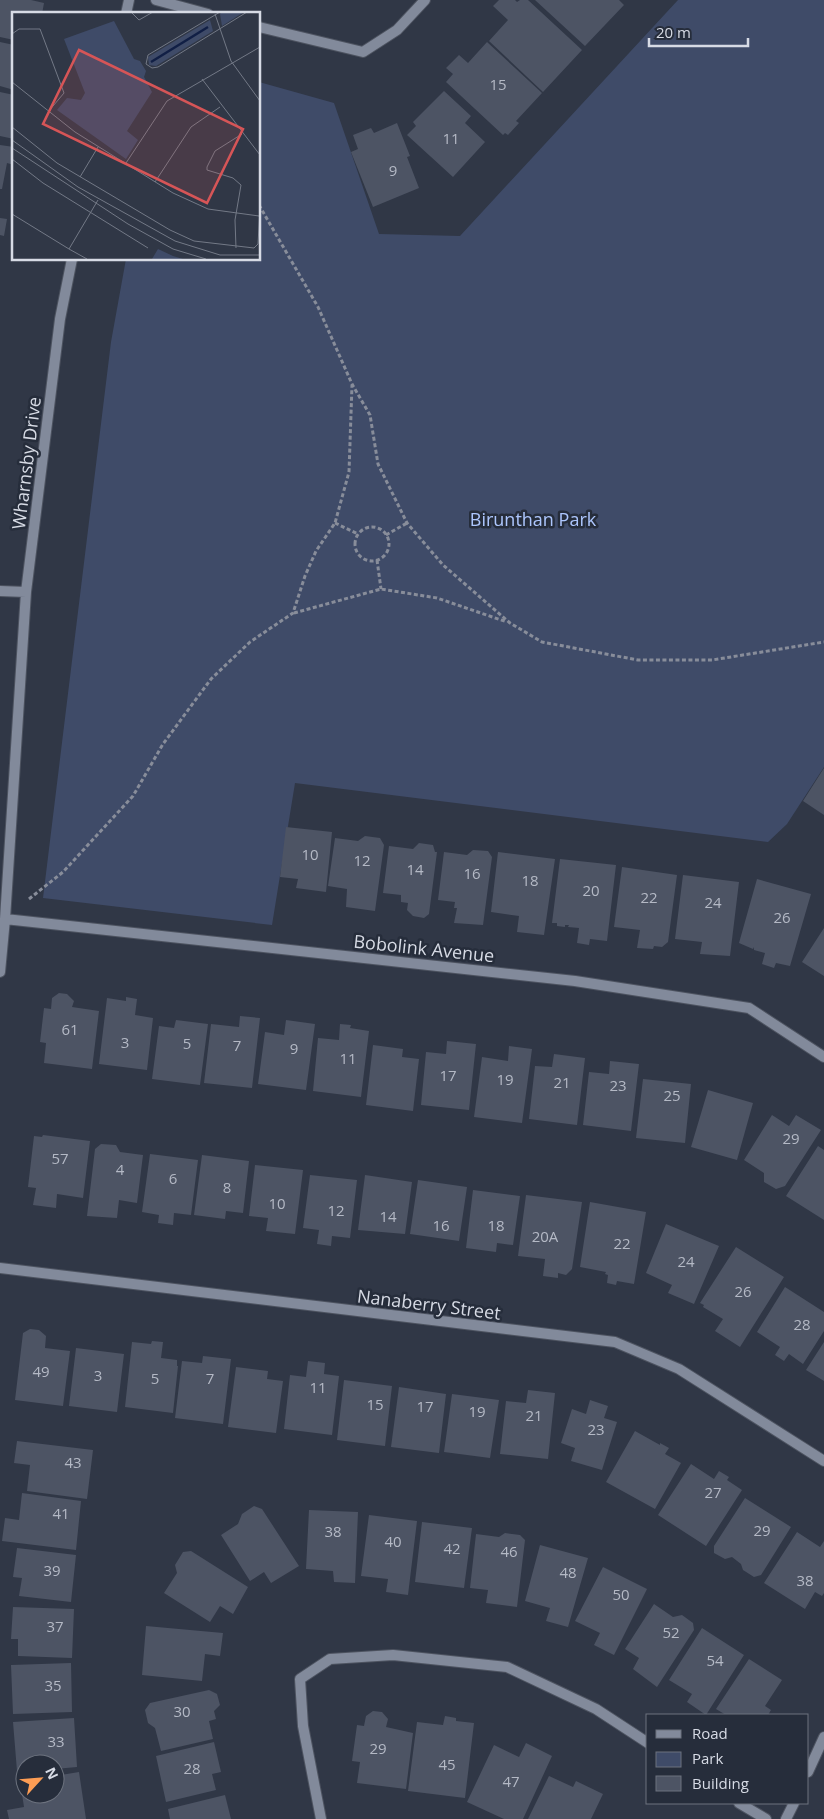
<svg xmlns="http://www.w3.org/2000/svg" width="824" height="1819" viewBox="0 0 824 1819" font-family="'Open Sans',sans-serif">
<rect width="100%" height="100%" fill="#303746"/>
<path fill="#3f4b68" d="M678,0H824V767L787,824L768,842L295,783L272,925L43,898L111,342L126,259H259V82L334,103L379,234L460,236Z"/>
<path fill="#4d5464" d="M0,0H31L44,3L42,14H14V40L0,37Z
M499,0H515L517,2L520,0H528L582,50L543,92L489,41L508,20L493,6Z
M535,0H619L624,5L585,46Z
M0,42L14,45V90L0,86Z
M487,42L542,93L516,121L519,123L508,135L505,133L503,135L446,82L453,74L446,68L459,55L468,63Z
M444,91L471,116L465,123L485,142L453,177L407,135L416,126L413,122Z
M0,92L14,95V139L0,136Z
M397,123L410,156L407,157L419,188L373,207L351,152L358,149L353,135L371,128L374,133Z
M0,145L14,147V165L7,163L2,189H0Z
M0,218L7,219L4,236L0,235Z
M824,768V815L803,801Z
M286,827L332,832L326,892L296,888L298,879L280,877Z
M365,836L380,838L384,845L375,911L346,907L347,889L328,886L335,838L358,841Z
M419,843L433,845L435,852H437L429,914L424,918L413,916L407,910L408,903L401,902V895L383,893L389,846L413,849Z
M473,850L488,851L492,857L483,925L454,923L457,908H454L455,902L438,900L444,852L467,855Z
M498,852L555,859L544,935L517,932L519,916L491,912Z
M560,859L616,865L607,941L590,939L589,945L577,943L579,928L568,927L569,925H565V927L557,926V923H552Z
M622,867L677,875L668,942L662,947L654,946L653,949L637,948L640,930L614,927Z
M683,875L739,882L730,956L700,954L702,942L675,939Z
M757,879L811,894L790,966L776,963L774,968L762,964L765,953L754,950V947L753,949L739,943Z
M824,928V976L802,962Z
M59,993L67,994L74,1001L72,1007L99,1011L92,1069L44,1063L46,1043L40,1042L44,1008L51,1009L52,998Z
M126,997L137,999L135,1015L153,1018L147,1070L99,1064L107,998L126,1001Z
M240,1016L260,1018L252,1088L204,1083L211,1024L239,1027Z
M176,1020L208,1024L200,1085L152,1079L159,1026L174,1028Z
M286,1020L315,1024L306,1090L258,1084L265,1032L284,1035Z
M340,1024L351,1025L350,1028L369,1031L361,1097L313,1091L318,1038L339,1040Z
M447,1041L476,1044L469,1110L421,1105L426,1052L446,1054Z
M373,1045L403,1049L402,1057L419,1059L413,1111L366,1105Z
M509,1046L532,1049L522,1123L474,1117L482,1057L508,1061Z
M554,1054L585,1058L577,1125L529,1119L535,1066L552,1067Z
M610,1061L639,1064L631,1131L583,1125L589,1072L609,1074Z
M643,1079L691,1084L685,1143L636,1138Z
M708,1090L753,1103L737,1160L691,1147Z
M772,1115L789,1126L796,1115L821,1130L785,1186L776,1189L764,1182V1173L744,1160Z
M43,1135L90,1141L83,1198L57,1194L56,1208L33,1205L36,1188L28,1187L34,1136L42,1137Z
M101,1144L116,1145L120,1152L143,1155L137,1203L119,1200L117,1218L87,1216L95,1149Z
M818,1146L824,1150V1220L786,1196Z
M150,1154L198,1160L191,1215L174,1213L173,1225L158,1223L159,1215L142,1212Z
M202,1155L249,1161L243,1213L226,1211L225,1219L194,1215Z
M255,1165L303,1170L295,1234L266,1231L268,1218L249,1216Z
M310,1175L357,1180L350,1238L332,1236L331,1246L317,1244L319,1230L303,1228Z
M365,1175L412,1182L405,1234L358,1230Z
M418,1180L467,1187L459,1241L410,1234Z
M473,1190L520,1196L513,1245L497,1243L496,1252L466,1248Z
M526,1195L582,1202L572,1269L566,1275L558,1273V1278L543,1276L545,1259L518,1256Z
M590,1202L646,1212L634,1284L617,1281L616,1285L607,1283L608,1275L605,1274L606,1272L580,1267Z
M666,1224L719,1246L694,1304L668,1293L672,1285L646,1273Z
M736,1247L784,1277L740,1347L715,1331L723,1319L703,1307L704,1305L700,1303Z
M785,1287L824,1312V1331L803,1364L789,1354L784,1361L775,1355L780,1347L757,1332Z
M30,1329L39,1330L46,1336L45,1348L70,1351L63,1406L15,1400L23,1333Z
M152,1341L163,1342L161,1358L177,1360V1366H178L173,1413L125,1407L132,1342L151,1344Z
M824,1342V1381L806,1370Z
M76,1348L124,1354L117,1412L69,1406Z
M203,1356L231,1359L223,1424L175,1418L182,1361L202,1363Z
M308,1361L325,1363L324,1374L339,1376L332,1435L284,1429L290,1375L306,1377Z
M236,1367L268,1371L267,1379L283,1381L276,1433L228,1427Z
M344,1380L392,1386L385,1446L337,1440Z
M399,1387L446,1394L439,1453L391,1447Z
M528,1390L555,1393L548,1459L500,1454L506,1401L526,1403Z
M452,1394L499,1400L490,1458L444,1452Z
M590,1400L608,1406L604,1418L617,1422L602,1470L571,1461L575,1448L561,1443L572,1409L586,1414Z
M635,1431L660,1445V1443L669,1448L665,1454L681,1463L655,1509L606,1482Z
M17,1441L93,1450L87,1499L27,1491L30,1465L14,1463Z
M691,1464L714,1479L719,1471L729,1477L727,1480L742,1490L706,1546L658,1515Z
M22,1493L81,1501L76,1550L2,1541L5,1518L19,1520Z
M745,1498L791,1527L761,1575L754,1577L743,1570L741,1564L732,1557L725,1559L714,1553V1546Z
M254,1506L262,1509L299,1566L271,1583L264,1572L250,1581L221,1535L238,1524L242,1514Z
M309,1510L358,1512L355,1583L334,1582L333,1571L306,1569Z
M369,1515L417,1521L408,1595L386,1592L388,1579L361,1576Z
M422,1522L472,1528L464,1588L415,1582Z
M797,1532L820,1547L824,1541V1593L822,1596L815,1592L805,1609L764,1583Z
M505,1533L520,1535L525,1540L517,1607L486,1603L488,1590L470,1588L476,1534L499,1537Z
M540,1545L588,1558L568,1627L546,1621L550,1608L525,1601Z
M17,1548L76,1555L71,1602L19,1596L22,1578L13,1577Z
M191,1551L248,1587L233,1614L220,1606L210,1622L164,1593L177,1573L175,1565L183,1552Z
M603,1567L647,1589L614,1655L594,1645L600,1633L575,1621Z
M654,1604L673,1617L682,1615L693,1623L694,1630L657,1687L633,1669L639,1658L625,1649Z
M13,1607L74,1609L72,1658L18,1656V1639H11Z
M146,1626L223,1633L220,1656L205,1654L202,1681L142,1675Z
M702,1628L744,1655L706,1715L687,1702L692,1694L669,1680Z
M749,1659L782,1680L765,1706L771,1710L768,1715H726L716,1709Z
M71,1663L72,1712L13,1714L11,1665Z
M209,1690L217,1694L220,1705L214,1711L216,1719L209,1721L213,1739L161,1751L155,1728L148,1723L145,1710L150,1703Z
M373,1711L382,1712L388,1719L386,1727L413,1733L406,1789L357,1783L360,1762L352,1761L357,1725L364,1726L366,1716Z
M445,1716L456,1718V1721L474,1723L465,1798L408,1791L417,1722L443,1725Z
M74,1718L77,1767L55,1769V1764H25V1771H17L13,1722Z
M214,1742L221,1772L212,1774L216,1790L166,1802L156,1756Z
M526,1743L552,1756L523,1819H504L467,1802L494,1745L519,1757Z
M79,1772L86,1819H9L7,1810L24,1807L20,1781L25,1780V1794H55V1776Z
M549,1776L573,1787L576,1781L603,1794L591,1819H528Z
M225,1795L231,1819H170L168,1809Z"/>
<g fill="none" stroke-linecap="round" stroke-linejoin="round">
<g stroke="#4d5360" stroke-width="12">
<path id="street" d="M156,0L208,14
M126,14L129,0
M259,27L363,52L397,30L425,0
M0,591L26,592
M5,919L575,981L749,1008L824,1057
M0,972L5,919L26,592L60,319L72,259
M0,1268L615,1342L679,1369L824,1461
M808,1772L824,1737
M739,1803L766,1819
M321,1819L303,1726L300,1679L330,1659L393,1655L507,1667L596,1709L648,1743
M786,1819L794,1803"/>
</g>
<path stroke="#888d9a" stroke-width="3" stroke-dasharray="4 2.5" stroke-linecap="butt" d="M259,205L318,307L352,384L370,415L378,464L407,523L443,565L510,623L542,642L638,660H712L824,642
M335,523L358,534
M355 544a17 17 0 1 1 34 0a17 17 0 1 1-34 0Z
M386,535L407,523
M377,560L381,589
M294,613L381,589L437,598L507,622
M29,899L63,872L133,796L163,744L211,679L250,642L293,613L305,576L316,551L335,523L349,472L352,385"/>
<use href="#street" stroke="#828a9b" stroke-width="10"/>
</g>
<g text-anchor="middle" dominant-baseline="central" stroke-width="5" stroke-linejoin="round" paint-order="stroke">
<g font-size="15" fill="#b4b9c5">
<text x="498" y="84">15</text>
<text x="451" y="138">11</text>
<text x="393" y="170">9</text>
<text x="310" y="854">10</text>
<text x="362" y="860">12</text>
<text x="415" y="869">14</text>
<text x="472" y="873">16</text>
<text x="530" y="880">18</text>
<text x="591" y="890">20</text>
<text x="649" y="897">22</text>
<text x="713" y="902">24</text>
<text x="782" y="917">26</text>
<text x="70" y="1029">61</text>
<text x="125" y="1042">3</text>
<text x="187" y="1043">5</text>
<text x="237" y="1045">7</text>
<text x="294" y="1048">9</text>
<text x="348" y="1058">11</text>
<text x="448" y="1075">17</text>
<text x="505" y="1079">19</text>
<text x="562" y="1082">21</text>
<text x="618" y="1085">23</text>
<text x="672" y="1095">25</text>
<text x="791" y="1138">29</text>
<text x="60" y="1158">57</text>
<text x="120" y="1169">4</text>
<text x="173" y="1178">6</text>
<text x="227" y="1187">8</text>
<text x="277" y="1203">10</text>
<text x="336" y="1210">12</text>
<text x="388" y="1216">14</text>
<text x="441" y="1225">16</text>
<text x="496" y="1225">18</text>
<text x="545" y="1236">20A</text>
<text x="622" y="1243">22</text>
<text x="686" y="1261">24</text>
<text x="743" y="1291">26</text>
<text x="802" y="1324">28</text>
<text x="41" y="1371">49</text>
<text x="98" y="1375">3</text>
<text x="155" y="1378">5</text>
<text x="210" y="1378">7</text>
<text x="318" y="1387">11</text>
<text x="375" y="1404">15</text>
<text x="425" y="1406">17</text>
<text x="477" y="1411">19</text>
<text x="534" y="1415">21</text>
<text x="596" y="1429">23</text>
<text x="73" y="1462">43</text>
<text x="713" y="1492">27</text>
<text x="61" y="1513">41</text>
<text x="762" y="1530">29</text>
<text x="333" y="1531">38</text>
<text x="393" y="1541">40</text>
<text x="452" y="1548">42</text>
<text x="509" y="1551">46</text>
<text x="52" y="1570">39</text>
<text x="568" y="1572">48</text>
<text x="805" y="1580">38</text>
<text x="621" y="1594">50</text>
<text x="55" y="1626">37</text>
<text x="671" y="1632">52</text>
<text x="715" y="1660">54</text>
<text x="53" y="1685">35</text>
<text x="182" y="1711">30</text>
<text x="56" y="1741">33</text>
<text x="378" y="1748">29</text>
<text x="447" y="1764">45</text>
<text x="192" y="1768">28</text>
<text x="511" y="1781">47</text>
</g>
<g font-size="18" fill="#d7dbe5" stroke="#262d3b">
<text transform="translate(26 463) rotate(-83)">Wharnsby Drive</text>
<text transform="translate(424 948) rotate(6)">Bobolink Avenue</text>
<text transform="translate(429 1304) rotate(7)">Nanaberry Street</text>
</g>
<g font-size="18" fill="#adc6fd" stroke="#262d3b">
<text x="533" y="519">Birunthan Park</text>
</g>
</g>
<g transform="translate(12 12)">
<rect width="248" height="248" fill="#303746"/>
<path d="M210,0H232L210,14L208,2ZM198,8L201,19L144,54L137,53L136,45ZM102,9L122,47L128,49L134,59L132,65L140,80L115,119L126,128L114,147L45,98L55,86L69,88L73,81L52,27ZM146,237L161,244L171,247H140Z" fill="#3f4b68"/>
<path fill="none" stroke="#111f45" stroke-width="2.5" d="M139,50L196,15"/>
<path fill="none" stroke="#737986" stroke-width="1" d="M119,0L127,8L141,0M208,0L136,43L134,52L140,56L146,55L235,0M203,2L219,49L248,89M0,22L7,17H28L52,81L36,100M190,67L248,143M0,70L63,120L161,181L196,197L247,204M0,115L45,151L158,218L182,229L242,236L246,232L248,196M0,128L66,175L163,229L208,243H248M0,136L116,212L161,237L194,247M0,147L31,171L136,236M114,151L155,89L248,35M68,165L86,135M143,170L179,115L208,95M0,202L57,237L86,188M224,236L223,208L229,173L221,166L195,158V155L203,139L230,122M57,237L75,247"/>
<path fill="#d65557" fill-opacity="0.15" stroke="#d65557" stroke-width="2.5" d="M67,38L231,117L195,191L31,112Z"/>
<rect width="248" height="248" fill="none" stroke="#d7dbe5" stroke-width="2.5"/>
</g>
<rect x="646" y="1714" width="162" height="90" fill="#262d3b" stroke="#6d737f"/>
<rect x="656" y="1730" width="25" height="8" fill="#828a9b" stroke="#6d737f"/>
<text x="692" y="1739" font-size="15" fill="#d7dbe5">Road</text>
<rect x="656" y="1752" width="25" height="15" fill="#3f4b68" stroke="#6d737f"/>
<text x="692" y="1764" font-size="15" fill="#d7dbe5">Park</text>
<rect x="656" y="1776" width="25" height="15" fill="#4d5464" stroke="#6d737f"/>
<text x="692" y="1789" font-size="15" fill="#d7dbe5">Building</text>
<g transform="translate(40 1779) rotate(64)"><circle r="24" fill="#262d3b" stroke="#6d737f"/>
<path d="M0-4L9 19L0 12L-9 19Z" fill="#fd9d54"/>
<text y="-8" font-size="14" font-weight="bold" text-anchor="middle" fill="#d7dbe5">N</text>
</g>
<path d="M649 38v8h99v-8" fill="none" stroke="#d7dbe5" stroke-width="2.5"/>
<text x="656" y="38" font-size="15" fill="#d7dbe5" stroke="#262d3b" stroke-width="4" paint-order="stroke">20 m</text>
</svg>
